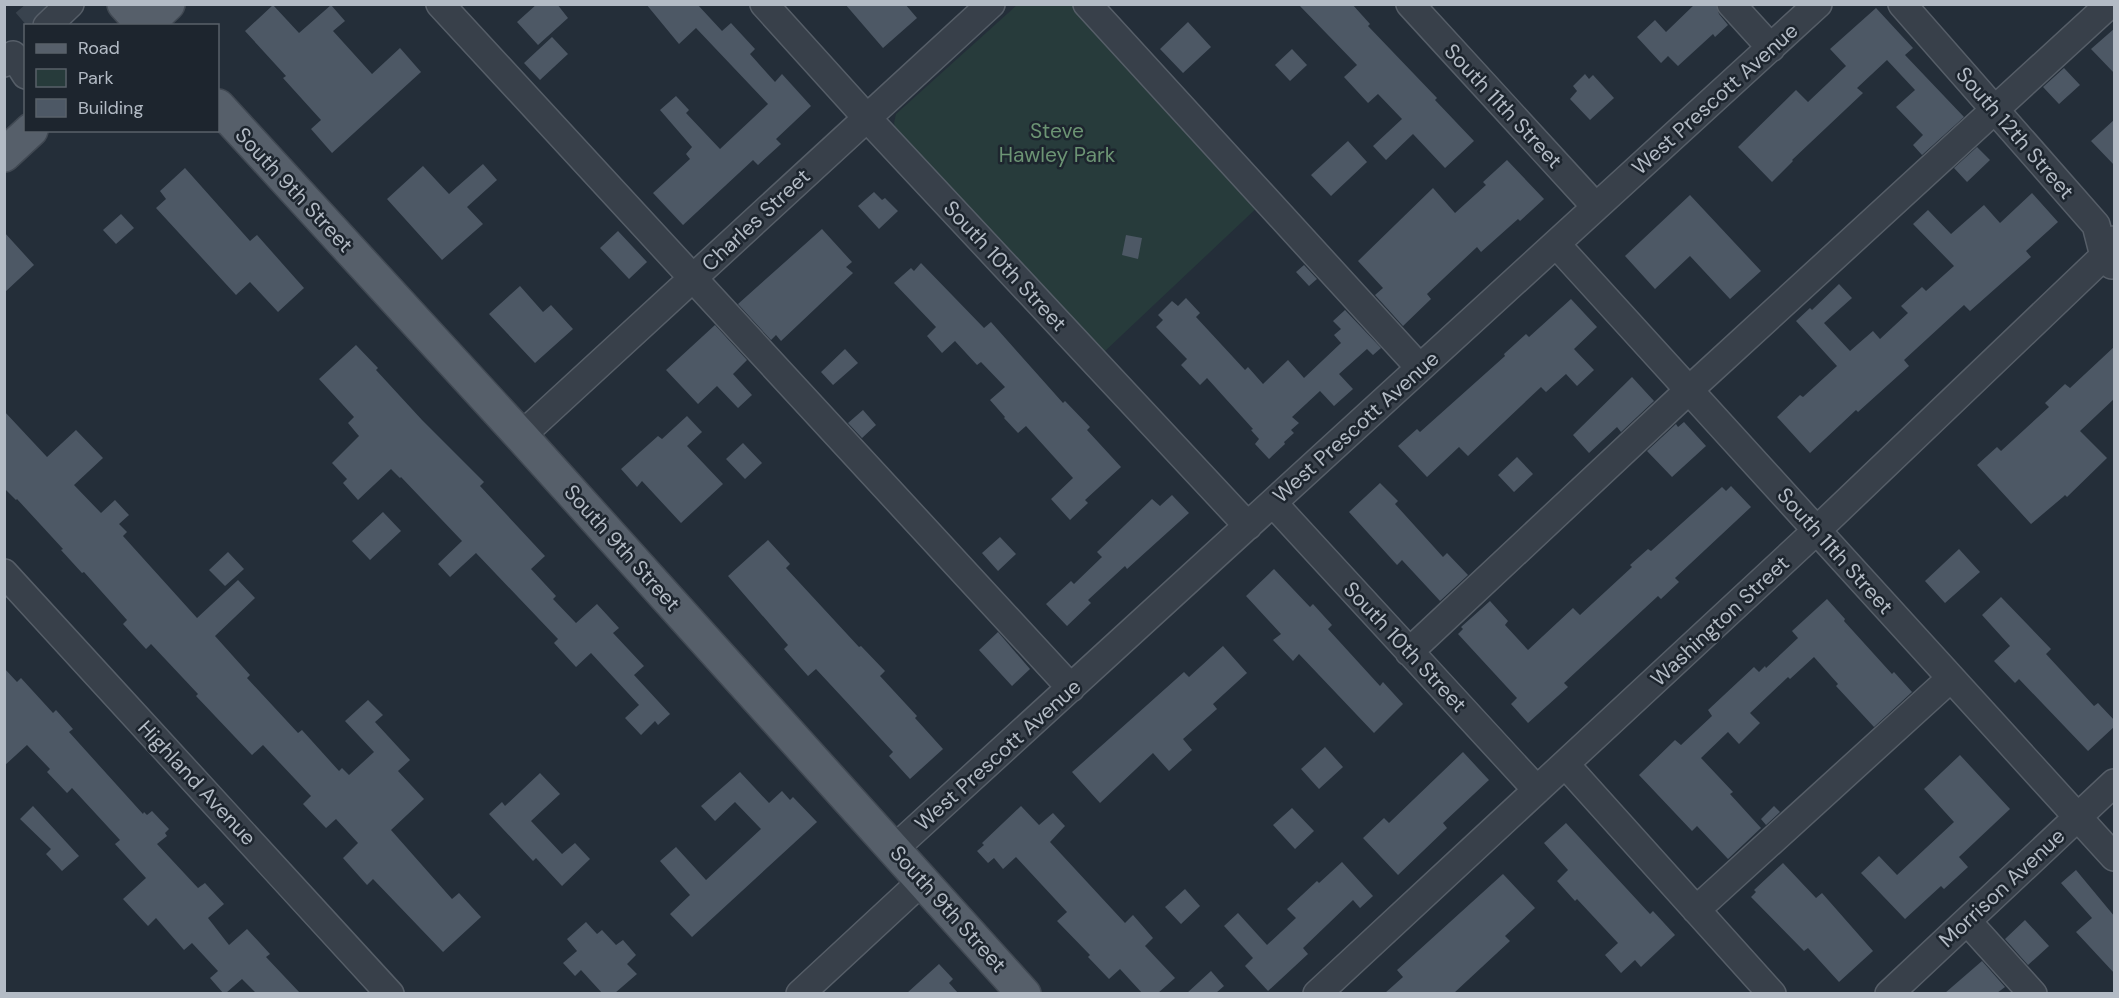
<svg xmlns="http://www.w3.org/2000/svg" width="2119" height="998" viewBox="0 0 2119 998" font-family="'DM Sans',sans-serif">
<rect width="100%" height="100%" fill="#242e39"/>
<path fill="#273b3b" d="M1017,5H1080L1262,203L1104,352L897,135L894,123L896,114Z"/>
<path fill="#4d5865" d="M537,4H557L568,18L538,45L517,22Z
M646,4H697L722,31L731,23L755,49L750,54L775,82L782,74L811,106L776,139L781,144L758,165L753,160L683,225L653,193L690,159L686,154L692,147L660,110L676,96L689,110L686,113L720,149L768,104L696,28L679,44Z
M845,4H905L917,18L883,48Z
M1298,4H1352L1370,24L1368,26L1437,98L1435,100L1474,141L1445,168L1413,134L1386,160L1373,146L1402,119L1378,94L1368,103L1344,77L1357,65Z
M1695,4H1716L1719,14L1728,25L1715,37L1713,34L1678,66L1668,56L1661,63L1637,37L1655,20L1666,32Z
M273,5L299,33L331,5L345,21L333,31L372,74L400,48L421,72L332,153L311,129L321,120L283,78L286,76L245,31Z
M1876,8L1913,48L1905,55L1964,117L1922,155L1913,145L1923,135L1896,107L1915,90L1887,60L1857,88L1863,93L1792,160L1793,161L1772,182L1738,147L1796,90L1808,102L1846,66L1830,49Z
M1188,22L1211,47L1183,73L1160,49Z
M2115,28V74L2091,49Z
M552,37L568,54L540,80L524,63Z
M1292,49L1307,65L1290,81L1275,65Z
M2064,68L2080,85L2059,104L2043,87Z
M1585,74L1589,79L1593,75L1614,98L1590,120L1570,99L1577,91L1573,86Z
M2115,119V166L2091,141Z
M1348,141L1367,162L1331,196L1311,175Z
M1977,147L1990,160L1967,182L1954,168Z
M1507,160L1544,199L1520,221L1518,219L1481,252L1477,247L1427,294L1431,299L1403,326L1375,295L1383,288L1358,261L1433,188L1455,213L1486,185L1483,182Z
M483,164L497,180L467,207L483,224L442,260L387,199L423,166L449,194Z
M185,168L250,241L257,235L304,288L278,312L250,282L236,295L156,208L166,199L160,191Z
M874,192L882,200L885,198L898,211L879,229L858,206Z
M2032,193L2058,222L2026,251L2031,257L1970,311L1964,305L1904,360L1909,366L1858,412L1856,410L1810,453L1777,417L1800,395L1803,397L1837,366L1796,321L1810,308L1812,310L1839,284L1852,298L1824,323L1850,351L1873,331L1880,339L1908,313L1901,306L1922,287L1926,291L1954,266L1913,224L1928,210L1951,234L1984,205L2000,223Z
M1690,195L1761,271L1730,299L1690,256L1655,289L1625,256Z
M121,214L134,228L116,244L103,230Z
M822,229L852,262L846,267L853,273L781,341L776,335L771,340L738,304Z
M618,231L647,262L629,279L600,248Z
M4,232L34,265L4,293Z
M1126,235L1142,238L1138,259L1122,255Z
M921,263L984,328L991,322L1063,403L1065,401L1090,427L1087,430L1121,467L1085,500L1088,503L1070,520L1051,499L1073,478L1026,426L1018,433L1004,418L1005,417L990,400L1005,387L981,362L977,365L955,341L942,353L927,336L936,327L894,283L911,268L914,271Z
M1304,265L1317,279L1309,286L1296,272Z
M520,286L543,312L551,305L573,329L535,363L489,314Z
M1186,298L1200,313L1196,317L1245,370L1248,367L1263,384L1288,360L1304,378L1341,343L1334,335L1341,329L1333,321L1345,310L1381,348L1373,355L1367,349L1339,374L1353,389L1334,406L1320,391L1292,417L1299,423L1291,430L1294,433L1284,442L1285,444L1269,459L1255,444L1259,439L1251,430L1253,429L1207,378L1200,385L1181,365L1187,359L1156,327L1163,320L1158,315L1172,301L1178,306Z
M1571,299L1597,327L1574,349L1594,370L1577,386L1566,374L1546,392L1541,387L1468,456L1459,447L1427,477L1398,446L1417,429L1420,432L1505,356L1504,354L1526,334L1529,337Z
M715,325L747,360L733,374L752,395L738,408L717,386L698,404L666,370Z
M356,345L378,368L376,370L422,420L484,482L480,486L545,556L531,569L556,596L553,599L576,623L597,604L619,628L613,633L644,666L634,675L670,714L658,725L655,721L641,735L625,718L639,705L591,653L576,667L554,643L558,639L476,553L450,577L438,564L462,541L401,477L400,478L391,469L358,500L343,483L347,479L332,463L359,436L348,423L354,417L319,379Z
M2115,346V398L2080,431L2107,458L2067,497L2065,495L2063,497L2031,524L1977,465L1997,447L2001,451L2049,407L2045,403L2065,384L2070,388Z
M845,349L858,363L833,385L821,372Z
M1632,377L1654,401L1621,432L1617,427L1589,453L1573,435Z
M863,410L876,425L862,438L848,423Z
M4,411L47,457L76,430L103,458L74,485L101,513L115,500L129,515L119,524L127,532L123,536L197,618L238,580L255,598L215,636L250,675L247,678L298,733L302,730L339,771L342,768L349,775L374,752L345,721L368,700L383,715L375,722L410,760L398,771L424,799L391,830L452,899L459,893L481,917L443,952L373,879L367,885L343,858L358,843L336,819L326,828L303,804L311,796L263,745L252,755L196,696L198,694L151,644L146,649L123,624L127,620L84,572L82,573L61,550L63,549L17,499L16,500L4,488Z
M687,416L702,432L687,446L723,484L681,523L642,481L637,487L621,469L658,436L662,439Z
M1684,422L1706,446L1672,477L1647,451L1676,424L1678,427Z
M743,443L762,463L745,479L726,459Z
M1517,457L1533,474L1514,492L1498,475Z
M1380,483L1398,501L1395,504L1443,557L1447,553L1468,575L1440,601L1402,560L1397,565L1349,512Z
M1731,486L1751,507L1675,578L1679,582L1661,599L1658,596L1564,683L1568,687L1528,723L1511,704L1517,698L1458,634L1463,629L1461,627L1490,601L1508,621L1505,625L1528,650L1573,608L1580,615L1632,567L1630,565L1648,549L1651,551L1722,487L1726,491Z
M1172,495L1189,513L1127,569L1125,566L1088,600L1091,603L1067,626L1046,604L1071,581L1074,584L1102,557L1097,552L1152,499L1160,506Z
M383,512L401,531L370,560L352,541Z
M1000,537L1016,554L998,571L982,553Z
M768,540L790,564L786,568L859,647L861,646L885,671L880,676L917,716L915,718L943,749L910,779L889,756L893,752L816,669L808,676L784,649L788,645L728,576Z
M1959,549L1980,572L1945,603L1925,581Z
M228,552L244,569L225,586L209,570Z
M1274,569L1310,607L1313,604L1332,625L1328,629L1380,686L1383,682L1403,704L1374,733L1299,654L1293,661L1273,640L1281,634L1246,596Z
M2001,597L2051,649L2046,654L2094,706L2098,703L2115,721V726L2088,751L2019,679L2015,683L1994,661L2010,646L1982,615Z
M1827,599L1845,619L1844,621L1892,674L1894,672L1912,692L1874,727L1836,686L1838,684L1814,657L1790,679L1788,677L1750,713L1760,723L1739,744L1728,732L1701,758L1733,792L1730,794L1761,828L1728,859L1697,826L1692,831L1639,775L1675,740L1681,745L1712,716L1708,710L1754,667L1759,672L1765,666L1766,668L1798,638L1792,631Z
M998,632L1030,669L1012,686L979,650Z
M1223,646L1247,673L1213,704L1217,709L1183,739L1192,750L1169,771L1153,753L1100,803L1072,772L1184,672L1189,677Z
M4,668L17,682L21,678L53,713L56,710L73,729L69,732L143,814L144,812L147,815L152,811L169,829L165,833L167,836L157,844L198,888L205,883L224,904L208,918L229,945L247,929L270,954L266,957L300,993H256L242,979L226,993H223L210,978L218,971L192,943L184,950L156,918L148,926L123,899L146,878L115,844L120,840L72,788L67,793L47,772L50,769L27,745L4,766Z
M1325,747L1343,767L1319,789L1301,769Z
M1463,752L1489,780L1443,823L1447,828L1398,875L1363,838L1384,818L1389,823Z
M1960,755L2010,809L1959,857L1968,867L1944,889L1941,886L1905,919L1861,873L1879,856L1897,875L1954,822L1924,789Z
M740,772L769,803L782,791L790,800L793,797L817,822L692,937L670,914L690,895L660,861L676,847L706,880L761,829L735,802L715,821L701,806Z
M540,773L560,794L531,821L562,854L575,843L590,859L562,886L536,858L533,861L489,814L502,802L505,806Z
M33,806L79,856L62,871L46,854L51,849L20,819Z
M1021,806L1039,825L1053,813L1065,826L1050,842L1125,923L1133,915L1153,938L1145,946L1175,978L1158,993H1142L1120,969L1109,979L1088,957L1090,955L1057,921L1067,912L1016,857L1003,869L994,858L988,863L977,851L984,845L982,843Z
M1774,806L1780,812L1766,825L1761,819Z
M1292,808L1314,831L1295,849L1273,825Z
M1566,823L1650,914L1653,911L1675,935L1641,967L1635,960L1621,973L1605,955L1618,943L1577,899L1575,901L1557,881L1568,870L1544,843Z
M1342,862L1373,896L1360,908L1353,900L1303,948L1308,954L1268,991L1245,966L1253,958L1224,926L1238,913L1267,945L1296,918L1287,909L1317,881L1319,883Z
M1783,863L1816,898L1822,893L1873,951L1839,982L1808,948L1804,951L1751,897L1756,892L1754,890Z
M2076,870L2115,917V974L2076,932L2092,918L2061,883Z
M1503,874L1535,908L1505,936L1510,941L1454,993H1385L1403,977L1397,970Z
M1185,889L1200,906L1181,924L1165,907Z
M2025,920L2049,946L2028,965L2005,939Z
M586,922L597,934L602,930L616,945L623,940L636,955L627,964L637,974L615,993H602L581,970L575,976L563,963L577,951L567,939Z
M1982,961L2005,987L1997,993H1945Z
M939,964L953,979L949,983L958,993H907Z
M1211,971L1224,986L1216,993H1187Z"/>
<g fill="none" stroke-linecap="round" stroke-linejoin="round">
<path stroke="#39434e" stroke-width="27" stroke-dasharray="27 14" stroke-linecap="butt" d="M26,4L38,18"/>
<g stroke="#565e68" stroke-width="30">
<path id="minor" d="M440,4L1071,688
M764,4L867,118L1248,526
M1087,4L1420,368
M1410,4L1596,207
M1731,4L1771,48
M1902,4L2096,225L2104,256L2112,265
M47,26L70,4
M4,63L13,55L26,75
M1556,244L2114,857
M521,436L991,4
M1273,503L1537,790
M4,573L390,994
M1409,652L1689,390L2110,4
M1565,764L1772,994
M894,849L1818,4
M1696,910L1951,678
M1967,921L2033,994
M800,994L922,881
M1317,994L1816,531L2104,256L2114,240
M1889,994L2114,783"/>
</g>
<g stroke="#414953" stroke-width="36">
<path id="major" d="M124,4L144,26
M145,26L168,4
M218,106L521,436L1024,994
M4,155L31,130"/>
</g>
<use href="#minor" stroke="#38404a" stroke-width="27"/>
<use href="#major" stroke="#565f6a" stroke-width="33"/>
</g>
<g text-anchor="middle" dominant-baseline="central" stroke-width="5" stroke-linejoin="round" paint-order="stroke">
<g font-size="21" fill="#b3bbc5" stroke="#1d252e">
<text transform="translate(1715 99) rotate(-42)">West Prescott Avenue</text>
<text transform="translate(1503 106) rotate(47)">South 11th Street</text>
<text transform="translate(2015 133) rotate(49)">South 12th Street</text>
<text transform="translate(294 190) rotate(47)">South 9th Street</text>
<text transform="translate(756 220) rotate(-43)">Charles Street</text>
<text transform="translate(1005 266) rotate(47)">South 10th Street</text>
<text transform="translate(1356 427) rotate(-42)">West Prescott Avenue</text>
<text transform="translate(622 548) rotate(48)">South 9th Street</text>
<text transform="translate(1835 551) rotate(48)">South 11th Street</text>
<text transform="translate(1720 621) rotate(-43)">Washington Street</text>
<text transform="translate(1405 647) rotate(47)">South 10th Street</text>
<text transform="translate(998 755) rotate(-42)">West Prescott Avenue</text>
<text transform="translate(197 783) rotate(47)">Highland Avenue</text>
<text transform="translate(2002 888) rotate(-43)">Morrison Avenue</text>
<text transform="translate(948 909) rotate(48)">South 9th Street</text>
</g>
<g font-size="21" fill="#6c9474" stroke="#1d252e">
<text x="1057" y="131">Steve<tspan x="1057" dy="24">Hawley Park</tspan></text>
</g>
</g>
<rect width="2119" height="998" fill="none" stroke="#b3bbc5" stroke-width="12"/>
<rect x="24" y="24" width="195" height="108" fill="#1d252e" stroke="#59616a" stroke-width="1.5"/>
<rect x="36" y="44" width="30" height="9" fill="#565f6a" stroke="#59616a" stroke-width="1.5"/>
<text x="78" y="54" font-size="18" fill="#b3bbc5">Road</text>
<rect x="36" y="69" width="30" height="18" fill="#273b3b" stroke="#59616a" stroke-width="1.5"/>
<text x="78" y="84" font-size="18" fill="#b3bbc5">Park</text>
<rect x="36" y="99" width="30" height="18" fill="#4d5865" stroke="#59616a" stroke-width="1.5"/>
<text x="78" y="114" font-size="18" fill="#b3bbc5">Building</text>
</svg>
